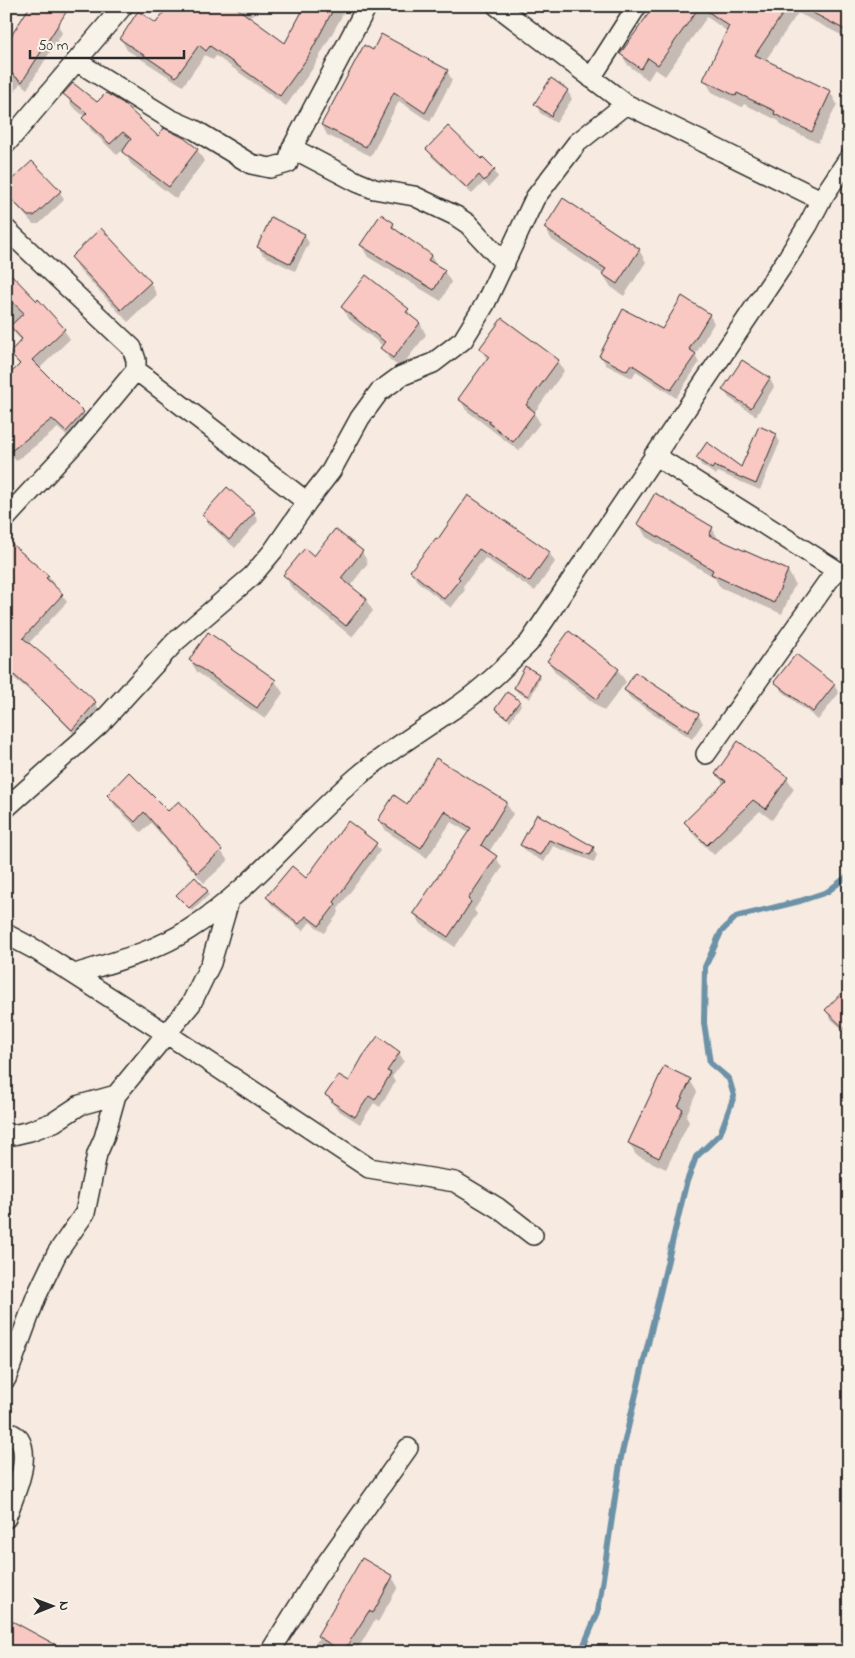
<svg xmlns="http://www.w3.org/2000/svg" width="855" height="1658" viewBox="0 0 855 1658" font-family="'Indie Flower',sans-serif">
<rect width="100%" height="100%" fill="#f7eae1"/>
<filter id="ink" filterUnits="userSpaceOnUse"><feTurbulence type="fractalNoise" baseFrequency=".02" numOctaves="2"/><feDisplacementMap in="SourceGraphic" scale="10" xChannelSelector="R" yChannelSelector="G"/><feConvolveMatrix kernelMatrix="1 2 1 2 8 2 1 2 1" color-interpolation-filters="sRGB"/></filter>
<g filter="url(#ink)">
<path fill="#0003" d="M169,6H264L248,18L285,45L306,6H338L343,14L313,68L286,106L216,56L213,60L205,55L183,86L127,50L121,39L157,24Z
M656,6H849V39L798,13L765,61L830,92L837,104L818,143L782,126L779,121L744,104L742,107L712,92L705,80L728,32L707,17L665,76L655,69L648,80L628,65L621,54Z
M58,25L62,33L27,89L20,83L6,107V46Z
M373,51L447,71L452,80L430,122L399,101L371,156L327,135L322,125Z
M567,90L572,99L556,123L540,113L536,104Z
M65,94L98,103L158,138L197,149L204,161L176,199L131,164L123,150L117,155L91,130L84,118L85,117L72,106Z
M428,149L482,161L494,170L498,177L489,187L484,182L472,194L432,157Z
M60,192L64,200L39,224H33L6,194Z
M393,224L398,233L431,256L437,267L444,271L451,282L441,301L368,257L361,245Z
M545,228L639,250L646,262L624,296L611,287L603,274L552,240Z
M304,235L309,243L295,271L263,255L258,246Z
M72,257L150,282L157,295L128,322L79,269Z
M6,270L64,330L70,339L39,369L83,413L88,422L72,441L58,428L16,461L6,448L20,366L11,353L22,341L6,324Z
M342,307L408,310L412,318L420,323L426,335L400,368L389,359L382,348L383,346L349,319Z
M709,314L714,323L695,355L699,363L676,398L636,371L632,378L606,365L601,356L663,330Z
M481,349L558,360L564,371L534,413L540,423L519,451L466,410L460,399L487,359Z
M742,361L770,379L774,387L756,416L729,398L724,390Z
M776,435L780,442L760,490L718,472L716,475L701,465L697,458L742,469Z
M254,513L258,521L235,548L208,523L203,515Z
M639,524L712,528L720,542L788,571L795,584L782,614L720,587L714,577L646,537Z
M6,539L48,576L67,602L28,644L65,674L95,703L99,711L77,737L47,706L6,671Z
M437,539L549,552L555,562L535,591L485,558L463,586L465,590L451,608L417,581L411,571Z
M362,552L368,563L350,586L366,600L373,611L352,637L291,587L285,575L314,558Z
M570,632L618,670L626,682L604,711L556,673L548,661Z
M190,660L275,681L283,693L265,719L197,672Z
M538,675L540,678L530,699L517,692L515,688Z
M776,682L834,685L839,693L818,720L781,690Z
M625,690L698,715L703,723L692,739L630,698Z
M519,702L521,705L510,721L499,713L496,710Z
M738,743L787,778L794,789L772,820L760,811L714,855L692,833L686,822L724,785L717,774Z
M108,795L168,813L221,851L228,861L204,883L151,823L141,832L115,806Z
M506,803L513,814L489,852L496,857L502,868L474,910L477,914L455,947L421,924L414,913L469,833L451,822L427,858L386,831L380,820L408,805Z
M538,816L593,848L597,855L594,862L553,846L544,862L526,852L522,845Z
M376,844L380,851L338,909L339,912L324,933L310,922L303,931L272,905L267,897L307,879Z
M207,891L209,895L192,911L180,899Z
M849,986V1035L831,1019L826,1011Z
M399,1053L404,1061L392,1077L395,1082L380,1107L374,1103L360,1124L338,1110L332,1103L327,1095Z
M690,1080L697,1092L686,1116L689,1122L666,1169L636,1155L629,1143Z
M6,1301L10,1306L6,1313Z
M392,1577L398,1587L378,1622L375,1620L356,1652H310L319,1638L318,1636Z"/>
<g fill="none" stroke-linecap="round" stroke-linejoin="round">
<path stroke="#6c92a7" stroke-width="6" d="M581,1652L598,1612L621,1457L686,1184L696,1157L720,1134L734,1096L729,1079L710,1063L704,1023L705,967L721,932L736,917L800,901L827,892L849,875"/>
</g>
<path fill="#f9c8c3" stroke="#2b2b2b" d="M30,6H70L22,82L6,69V44Z
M168,6H234L285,43L305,6H335L308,57L280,96L210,46L206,51L199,45L176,77L120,39L138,11L156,23Z
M654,6H788L755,55L831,91L812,132L774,114L775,111L737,93L736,96L703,80L729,26L700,6L658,65L648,58L641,69L620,54Z
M800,6H849V32Z
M381,34L448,70L425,113L394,92L366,147L321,125L364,45L373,50Z
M551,78L568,90L551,116L534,104Z
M73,83L97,102L106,93L123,103L158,136L164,128L184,138L198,149L169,187L122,152L131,139L123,132L110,144L82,118L87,113L63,94Z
M448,126L482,159L483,157L495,169L484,181L479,175L467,188L426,149Z
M32,161L61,191L34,216H28L6,194V185Z
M563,198L640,249L617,284L602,274L606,269L544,228Z
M381,214L394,223L392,227L432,255L428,260L445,270L434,290L360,245Z
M271,217L305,234L291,264L257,247Z
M101,228L151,282L121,310L71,257Z
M6,269L37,301L38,299L65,329L32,360L84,412L66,432L52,419L6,455V378L20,364L9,353L22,339L10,326L24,313L6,296Z
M366,275L409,309L406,312L420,323L393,358L380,348L385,342L341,307Z
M682,296L710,314L689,349L696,354L671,390L631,364L627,371L599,356L623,309L662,329Z
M502,318L559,360L526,405L535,412L513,442L489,423L490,422L458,399L489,356L479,349Z
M742,360L770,378L751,408L722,390Z
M759,426L777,434L756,484L714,466L712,469L696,458L707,442L741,467Z
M227,487L255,512L229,540L202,515Z
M655,493L713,527L709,535L788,570L774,603L711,574L713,570L637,524Z
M468,495L550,552L529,582L479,549L458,577L460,579L444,599L410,571L436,538L438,539Z
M335,529L363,551L341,578L367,599L346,626L283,575L305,548L314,556Z
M6,539L49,576L46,578L63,594L23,638L65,673L96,702L72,730L41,699L6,668Z
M569,631L619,669L597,699L547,661Z
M208,632L276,680L257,708L189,660Z
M796,654L835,684L813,712L774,682Z
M525,666L539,674L528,696L514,688Z
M635,672L699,714L688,732L624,690Z
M507,692L520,701L507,718L495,709Z
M738,741L788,777L766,809L753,800L707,845L684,822L726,781L715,774Z
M436,758L507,802L481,845L497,856L468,899L471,902L448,937L413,913L471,828L444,811L421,848L378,820L394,795L407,804Z
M129,772L168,811L179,801L222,850L197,873L144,812L135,822L107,795Z
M537,814L594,847L590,855L549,840L540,855L520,845Z
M348,821L377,843L334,902L336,904L319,926L306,916L299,924L266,897L292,866L306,878Z
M195,877L208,891L189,908L176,895Z
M849,985V1033L825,1010Z
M378,1036L400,1052L387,1071L391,1073L375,1100L369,1096L355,1117L332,1102L333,1100L325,1095L339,1075L349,1081L363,1056Z
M664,1066L691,1079L678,1107L683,1109L659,1158L628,1143Z
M362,1558L393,1576L373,1613L369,1611L343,1652L317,1636Z
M12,1621L69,1652H6V1632Z"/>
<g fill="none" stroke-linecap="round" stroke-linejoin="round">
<g stroke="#2b2b2b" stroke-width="22">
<path id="minor" d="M497,6L626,104L821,200
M76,61L170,119L195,130L251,164L270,168L288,163L292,148L367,6
M591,78L637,6
M6,144L123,6
M292,148L357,182L374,189L414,196L456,216L468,224L505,264
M6,229L132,348L136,360V370L78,440L6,518
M136,370L307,502
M654,455L836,570L706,754
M6,808L99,725L175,642L252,576L273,551L307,502L331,471L360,418L379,392L401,376L433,363L463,340L485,304L535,198L577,143L626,104
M6,934L36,950L167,1034L369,1168L455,1182L498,1208L533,1235
M75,974C113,962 154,952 188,930C252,890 299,827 356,778C386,752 420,732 452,710C481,691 505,667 529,643L785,262L808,225L821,200L849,158
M6,1133L13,1135L30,1131L54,1122L80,1105L116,1095
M6,1379L36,1297L57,1253L85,1213L97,1154L104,1138L116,1095L191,1004L211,963L229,901
M6,1431C11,1433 16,1435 19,1439C32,1459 13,1498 6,1518
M270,1652L316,1578L408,1448"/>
</g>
<use href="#minor" stroke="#f7f3e8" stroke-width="19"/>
</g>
</g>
<rect width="855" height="1658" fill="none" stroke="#f7f3e8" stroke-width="25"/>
<rect x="12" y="12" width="830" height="1633" fill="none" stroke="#2b2b2b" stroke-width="2" filter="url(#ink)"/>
<g transform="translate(52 1606) rotate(89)" stroke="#f7f3e8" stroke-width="4" paint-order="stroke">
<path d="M0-4L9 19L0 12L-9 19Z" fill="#2b2b2b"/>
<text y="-8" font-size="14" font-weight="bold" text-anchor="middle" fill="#2b2b2b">N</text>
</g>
<path d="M30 50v8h154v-8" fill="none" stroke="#2b2b2b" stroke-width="2.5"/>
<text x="38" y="50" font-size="15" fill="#2b2b2b" stroke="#f7f3e8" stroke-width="4" paint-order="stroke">50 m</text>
</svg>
